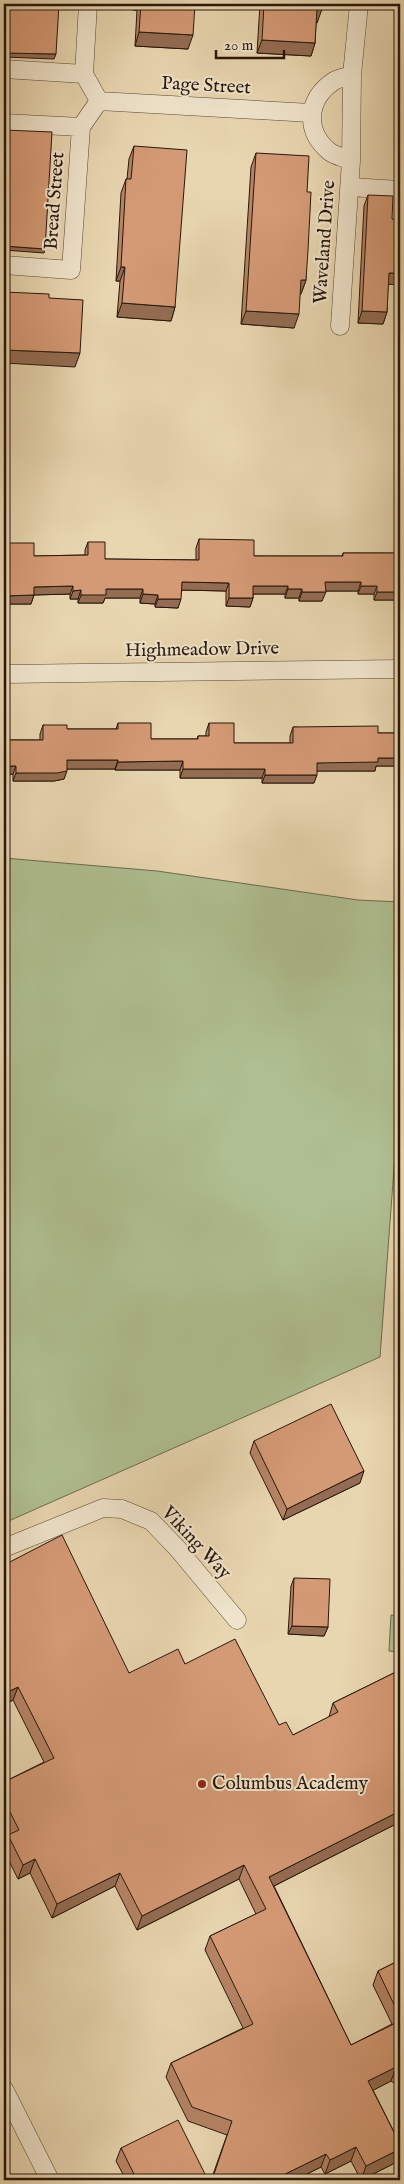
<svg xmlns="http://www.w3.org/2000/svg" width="404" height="2184" viewBox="0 0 404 2184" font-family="'IM FELL English',serif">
<rect width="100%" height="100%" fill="#e8d6b0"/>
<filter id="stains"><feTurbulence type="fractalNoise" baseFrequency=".004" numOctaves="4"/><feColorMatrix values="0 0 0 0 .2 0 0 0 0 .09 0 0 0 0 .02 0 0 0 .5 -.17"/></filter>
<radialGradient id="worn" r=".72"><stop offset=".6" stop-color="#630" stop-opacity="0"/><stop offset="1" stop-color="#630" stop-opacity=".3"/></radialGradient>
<path fill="#afbf91" stroke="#6c6b4e" d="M4,858L157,871L358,900L400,902V1088L380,1357L4,1523Z
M391,1615L400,1616V1652L389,1651Z"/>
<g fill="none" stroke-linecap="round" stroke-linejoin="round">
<g stroke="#584734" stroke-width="19">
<path id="minor" d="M4,69L84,74L99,101L311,113
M84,74L88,4
M4,123L81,127
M81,127L99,101
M351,161C345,158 336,156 330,152C304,131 307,99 334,81C339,78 347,77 352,75
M350,187L400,190
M4,265L71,270L81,127
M340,326L351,161L352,75L359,4
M4,674L400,669
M4,1548L103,1508L122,1509L151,1521L177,1548L237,1620
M4,2089L50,2180"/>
</g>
<use href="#minor" stroke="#f0e4cc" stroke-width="18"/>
</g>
<path fill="#b68465" stroke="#28170b" d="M133,4H195L188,49L135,46L137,10H133Z
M260,4H322L317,23H316L315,43L311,56L257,53Z
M398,4H400V17H398Z
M400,33V53H399Z
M134,146L175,307L171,321L117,317L120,281H116L121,193L126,179H127L129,159Z
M256,153L307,192L306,280L301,294H300L294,328L241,324L251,167Z
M368,195L392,219L400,220V285L388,284L387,312L383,324L358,323L364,206Z
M199,539L254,556H342L343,553H400V587H399V592L396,600H374V594H358V591H325L322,601H299V598H285V594H253V598L250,607L226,606V591L182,590L178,608L155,607V604L140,603V598H105L103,603H78V599H70V594L34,595L31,604H4L34,556L85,555V550L88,542L105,559L196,560V548Z
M118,723L151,739H197L198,736H206V732L209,723L234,743H290V736L293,727L378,733H400V766H376L375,771H317L314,783H262V778H180V770H115V769H67L64,779L54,781H13V774L4,775V740H40V734L43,725L67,729H116Z
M254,1441L360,1483L283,1520L250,1453Z
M4,1565L129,1673L185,1664L293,1735L329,1717L333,1703L400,1670V1822L274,1886L351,2045L392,2024L373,1985L378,1971L400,1960V2087L391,2081L373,2090L400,2144V2154L397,2162L361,2180L351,2161L325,2174L321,2167L295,2180H211L227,2135L188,2121L166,2077L171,2063L243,2028L205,1950L210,1936L256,1914L239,1879L137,1930L115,1886L52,1918L30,1873L18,1879L4,1851V1846L8,1835L10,1834L4,1823V1782L44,1762L13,1700L4,1705Z
M294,1578L328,1627L324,1636L288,1634L291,1586Z
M121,2148L208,2180H126L116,2161Z"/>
<path fill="#946c52" stroke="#28170b" d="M135,4H139L137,10H133Z
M317,9H322L317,23L312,22Z
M400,10V17H398Z
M139,32L193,35L188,49L135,46Z
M262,40L315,43L311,56L257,53Z
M4,53L56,54L54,59L4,57Z
M4,246L45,249L44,253L4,250Z
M121,267H125L120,281H116Z
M389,273H400V285L385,284Z
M301,280H306L301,294H296Z
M122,303L175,307L171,321L117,317Z
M246,311L299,314L294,328L241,324Z
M362,311L387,312L383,324L358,323Z
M4,350L80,353L75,367L4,363Z
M182,582L229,583L226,591L179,590Z
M325,582H361L358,591H322Z
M73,586L70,594L31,595L34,587Z
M253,586H288L285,594H250Z
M361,586H377L374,594H358Z
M106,589H143L140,598H105L103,603H78L81,595Z
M288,589H302L299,598H285Z
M81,590L78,599H70L73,591Z
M302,592H326L322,601H299Z
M377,592H399L396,600H374Z
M143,594L158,595L155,604L140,603Z
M34,595L31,604H4V596Z
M229,598H253L250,607L226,606Z
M158,599H181L178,608L155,607Z
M378,758H400V766H376L375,771H314L317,763Z
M67,760H118L115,769H64Z
M183,761L180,770H115L118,762Z
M4,766H16L13,774L4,775Z
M183,769H265L262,778H180Z
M67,771L64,779L54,781H13L16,773Z
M265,775H317L314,783H262Z
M364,1471L360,1483L283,1520L287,1509Z
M292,1626L328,1627L324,1636L288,1634Z
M18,1687L13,1700L4,1705V1694Z
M400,1811V1822L264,1891L269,1877Z
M35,1859L30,1873L18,1879L23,1865Z
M244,1865L239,1879L137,1930L142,1916Z
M120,1873L115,1886L52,1918L57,1904Z
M396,2067L391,2081L364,2095L368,2081Z
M356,2147L351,2161L325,2174L330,2160Z
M400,2149V2154L397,2162L361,2180L366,2166Z
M326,2154L321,2167L295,2180H273Z"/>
<path fill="#d49a75" stroke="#28170b" d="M4,4H59L56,54L4,53Z
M141,4H195L193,35L139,32Z
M264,4H322V9H317L315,43L262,40Z
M4,130L52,132L45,249L4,246Z
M134,146L187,150L175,307L122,303L125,267H121L126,179H131Z
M256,153L309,156L307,192H311L308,250L306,280H301L299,314L246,311Z
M368,195L393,196L392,219L400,220V273H389L387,312L362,311Z
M4,292L49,294V298L83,300L80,353L4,350Z
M199,539L254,540V556H343V553H400V579H399V592H377V586H361V582H325L326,592H302V589H288V586H253V598H229V583L182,582L181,599H158V595L143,594V589H106V595H81V590L73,591V586L34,587V595L4,596V543H34V556L88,555V542H105V559L199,560Z
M118,723H151V739H198V736H209V723H234V743H293V727L378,726V733H400V758H378V762L317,763V775H265V769H183V761L118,762V760H67V771L57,773H16V766H4V740H43V725H67V729H118Z
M331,1404L364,1471L287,1509L254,1441Z
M62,1535L129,1673L178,1649L185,1664L235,1639L279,1725L286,1722L293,1735L338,1712L333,1703L400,1670V1811L269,1877L351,2045L400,2021V2070L396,2067L368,2081L400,2144V2149L366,2166L356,2147L330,2160L326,2154L273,2180H212L232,2121L192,2107L171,2063L253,2024L210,1936L266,1909L244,1865L142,1916L120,1873L57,1904L35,1859L23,1865L8,1835L19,1830L4,1800V1782L54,1758L18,1687L4,1694V1565Z
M294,1578L330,1579L328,1627L292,1626Z
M400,1960V2017L378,1971Z
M178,2120L208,2180H137L121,2148Z"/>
<circle fill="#8f2418" stroke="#f0e4cc" stroke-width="2" cx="202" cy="1784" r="5"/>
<g text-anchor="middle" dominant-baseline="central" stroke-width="4" stroke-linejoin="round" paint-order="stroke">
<g font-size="19" fill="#28170b" stroke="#f0e4cc">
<text transform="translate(206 86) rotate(3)">Page Street</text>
<text transform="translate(55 201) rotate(-86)">Bread Street</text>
<text transform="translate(325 242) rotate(-86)">Waveland Drive</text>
<text transform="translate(202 650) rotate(-1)">Highmeadow Drive</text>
<text transform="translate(196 1543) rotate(47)">Viking Way</text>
</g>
<g font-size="19" fill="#28170b" stroke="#f0e4cc" text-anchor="start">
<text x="212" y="1784">Columbus Academy</text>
</g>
</g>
<rect width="404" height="2184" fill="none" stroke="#e8d6b0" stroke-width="20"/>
<rect x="5" y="5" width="394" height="2174" fill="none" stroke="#28170b" stroke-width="2.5"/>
<rect x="10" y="10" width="384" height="2164" fill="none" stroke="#28170b"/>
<path d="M216 50v8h68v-8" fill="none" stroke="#28170b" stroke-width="2.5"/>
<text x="224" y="50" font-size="15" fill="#28170b" stroke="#f0e4cc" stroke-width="4" paint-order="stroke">20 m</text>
<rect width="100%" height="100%" filter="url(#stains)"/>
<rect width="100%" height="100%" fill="url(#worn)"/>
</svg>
